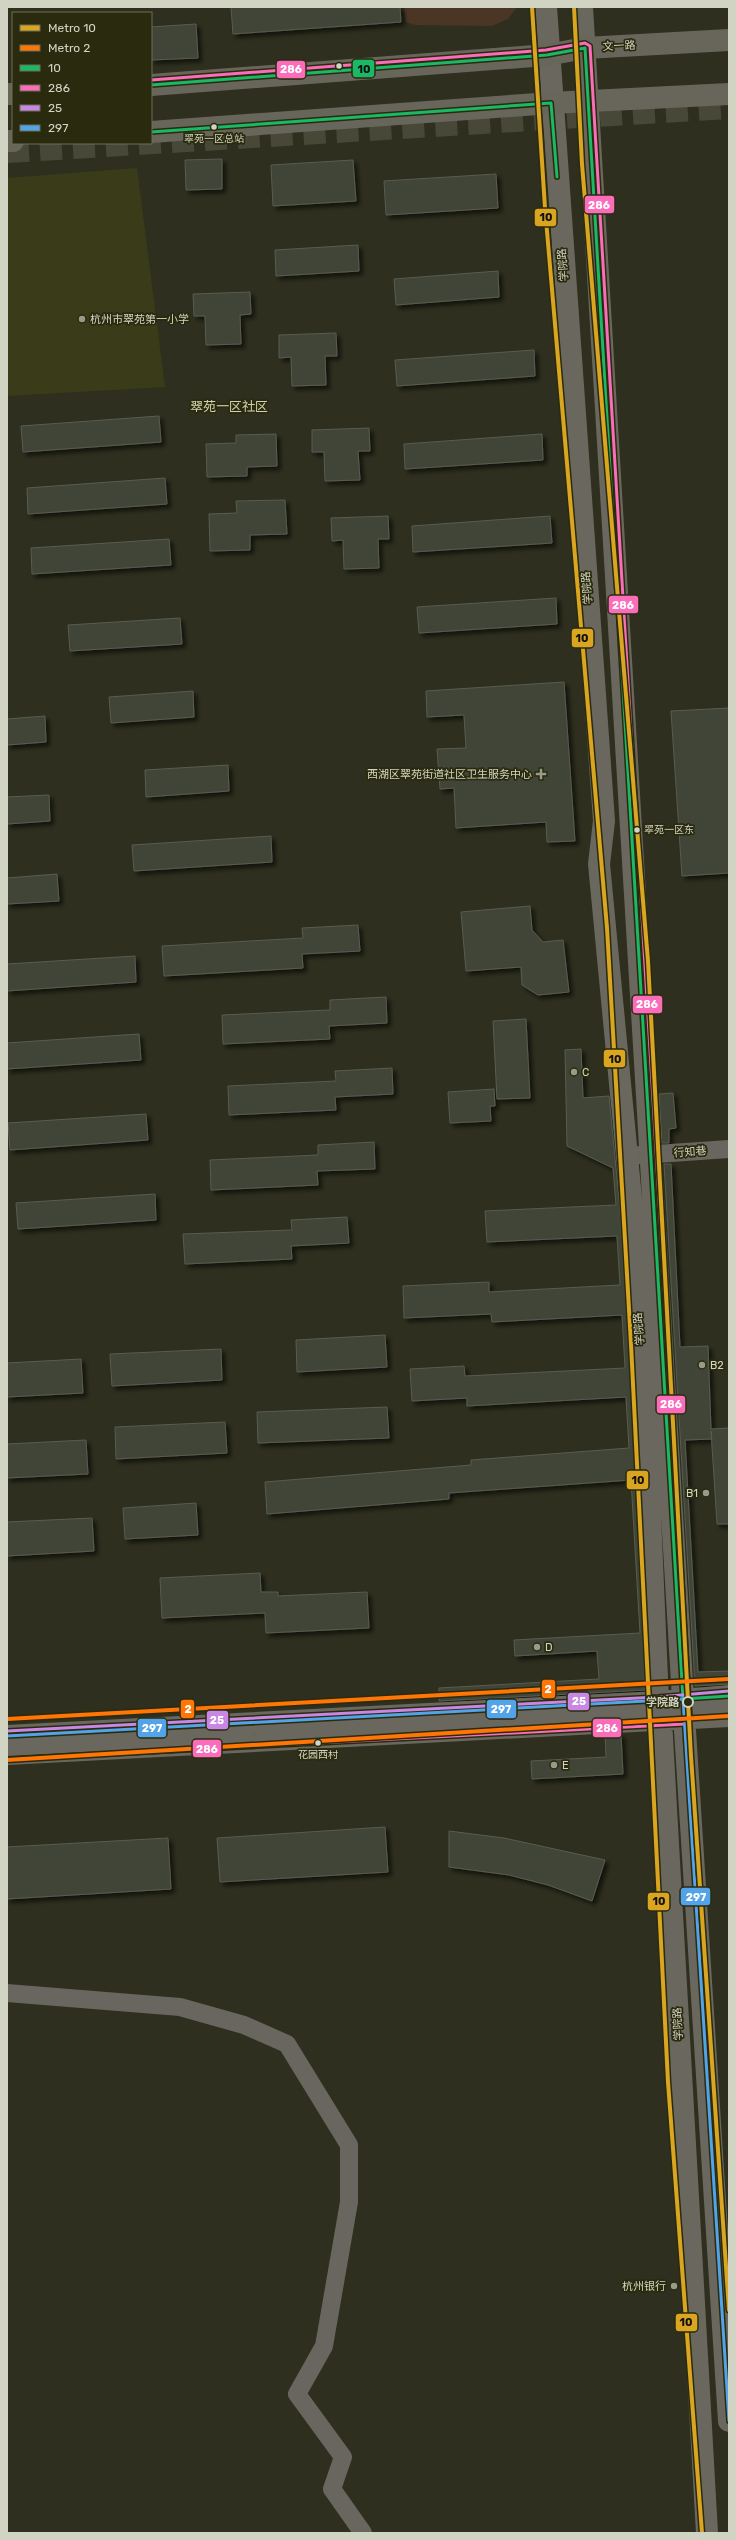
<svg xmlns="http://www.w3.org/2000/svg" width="736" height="2540" viewBox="0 0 736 2540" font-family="Rubik,'Noto Sans SC',sans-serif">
<defs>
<filter id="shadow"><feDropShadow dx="3.5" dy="3.5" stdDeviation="2" flood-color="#0009"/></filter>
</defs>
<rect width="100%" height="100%" fill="#2e2f1e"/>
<path fill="#3a3b19" d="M137,168L165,387L7,396V178Z"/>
<path fill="#4b3626" d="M404,7H517L508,19L492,26L415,25L406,22Z"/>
<path fill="#404438" stroke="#585d50" filter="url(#shadow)" d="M231,7H400L401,22L233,34Z
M196,24L198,58L151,60V27Z
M222,159V189L186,190L185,160Z
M353,160L356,201L273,206L271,165Z
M496,174L498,208L386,215L384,181Z
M358,245L359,271L276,276L275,250Z
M498,271L499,297L396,305L394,279Z
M250,292L251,314L240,315L241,344L206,345L205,316H194L193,294Z
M336,333L337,356H325L326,385L292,386L291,357L279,358V335Z
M534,350L535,376L397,386L395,360Z
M159,416L161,442L23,452L21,426Z
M369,428L370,451H358L360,480L325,481L324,452H312V430Z
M276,434L277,466L247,467V476L207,477L206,444L236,443V435Z
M542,434L543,460L405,469L404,444Z
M165,478L167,504L28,514L27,488Z
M285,500L287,534L250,535V550L210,551L209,514L237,513L236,501Z
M388,516L389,539H378L379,568L344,569L343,540L332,541L331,518Z
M550,516L552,543L413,552L412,526Z
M169,539L171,565L32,574L31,548Z
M556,598L557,624L419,633L417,607Z
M180,618L182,644L70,651L68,625Z
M564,682L575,841L547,842L546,822L456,828L454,788L440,789L437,749L466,748L464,715L427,717L426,691Z
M193,691L194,717L111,723L109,697Z
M729,708V873L682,876L671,711Z
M45,716L46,742L7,745V719Z
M228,765L229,791L146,797L145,770Z
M49,795L50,821L7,824V797Z
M271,836L272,862L134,871L132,845Z
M57,874L59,901L7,904V878Z
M530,906L532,930L543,942L563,940L569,992L538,995L522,985L521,967L466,971L461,912Z
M358,925L360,951L302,954L303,968L164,976L162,946L303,938L302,928Z
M135,956L136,982L7,991V964Z
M386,997L387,1023L329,1026L330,1039L223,1044L222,1015L330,1010V1000Z
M526,1019L530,1098L497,1099L493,1021Z
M139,1034L141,1060L7,1069V1043Z
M581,1049L583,1098L609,1096L620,1210L637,1493L645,1690L439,1701V1688L599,1679L597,1651L515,1656L514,1640L640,1633L631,1480L449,1493V1499L267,1514L265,1482L471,1465V1460L629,1448L626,1397L467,1406V1398L412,1401L410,1369L464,1366L465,1376L625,1368L622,1315L492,1322L491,1314L404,1318L403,1286L489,1282V1292L620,1285L617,1236L487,1242L485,1211L616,1205L613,1168L567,1146L565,1050Z
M392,1068L393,1094L335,1097L336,1110L229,1115L228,1086L336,1081L335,1071Z
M494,1089L495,1106H490L491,1121L450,1123L448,1092Z
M673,1093L676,1128L669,1129V1143H662L659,1094Z
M146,1114L148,1140L10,1150L8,1123Z
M374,1142L375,1169L317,1171L318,1185L211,1190L210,1160L318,1155V1145Z
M664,1164H671L680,1347L708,1346L711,1429L729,1428V1524H717L711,1431L712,1439L685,1440L698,1672L729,1671V1684L695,1686Z
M155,1194L156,1220L18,1229L16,1203Z
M347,1217L349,1243L291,1246L292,1259L185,1264L183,1234L292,1230L291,1220Z
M385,1335L387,1367L297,1372L296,1340Z
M221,1349L222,1380L112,1386L110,1354Z
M81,1359L83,1393L7,1397V1363Z
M387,1407L389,1438L258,1443L257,1412Z
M225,1422L227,1453L116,1459L115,1427Z
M86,1440L88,1474L7,1478V1444Z
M196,1503L198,1535L125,1539L123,1508Z
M92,1518L94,1551L7,1556V1522Z
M260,1573L261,1592H278V1596L367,1592L369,1628L266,1633L265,1613L162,1618L160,1578Z
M621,1734L623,1774L532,1779L531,1761L606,1757L605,1735Z
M385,1827L388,1872L220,1882L217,1838Z
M449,1831L504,1838L605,1860L592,1901L548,1885L509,1875L449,1867Z
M168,1838L171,1889L7,1899V1847Z"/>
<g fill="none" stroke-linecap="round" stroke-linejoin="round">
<path stroke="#474837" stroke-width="22" stroke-dasharray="22 11" stroke-linecap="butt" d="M7,152L729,108"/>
<path stroke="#68665f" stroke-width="18" d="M627,1156L729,1149
M7,1993L180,2007L244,2025L287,2044L349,2145V2202L324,2346L297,2394L343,2457L332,2489L363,2533"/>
<path stroke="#6a685e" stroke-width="22" d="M546,7L604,821L599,864L632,1209L649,1492L658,1702L661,1720L707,2533
M582,7L683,1699L729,2421
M7,1736L658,1702L729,1696
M7,1754L729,1716"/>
<path stroke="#68665a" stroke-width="22" d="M151,85L547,55L585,48L729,40
M7,94H13
M151,132L551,103L729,94
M7,141H13"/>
<g stroke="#2a2b0e" stroke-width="6">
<path id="bus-1" d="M151,85L547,55L585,48L683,1699L729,1696
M151,132L551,103L557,177"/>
</g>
<g stroke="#2a2b0e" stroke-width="6">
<path id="bus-2" d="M7,1759L685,1724L690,1719L590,46L585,43L546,50L151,80"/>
</g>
<g stroke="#2a2b0e" stroke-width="6">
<path id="bus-3" d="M7,1731L658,1697L729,1691"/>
</g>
<g stroke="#2a2b0e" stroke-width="6">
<path id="bus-4" d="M7,1736L683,1699L729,2421"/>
</g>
<use href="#bus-1" stroke="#1ab867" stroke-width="3"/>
<use href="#bus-2" stroke="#fb6dba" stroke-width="3"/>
<use href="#bus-3" stroke="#c787e3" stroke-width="3"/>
<use href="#bus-4" stroke="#53a3e8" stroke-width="3"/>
<g stroke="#2a2b0e" stroke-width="7">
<path id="metro-1" d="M532,7L545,208L607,928L631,1344L668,2082L702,2533
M574,7L582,164L648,961L691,1756L729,2310"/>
</g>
<g stroke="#2a2b0e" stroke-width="7">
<path id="metro-2" d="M7,1719L729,1679
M7,1760L729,1716"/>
</g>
<use href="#metro-1" stroke="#daa520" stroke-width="4"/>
<use href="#metro-2" stroke="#ff7606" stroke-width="4"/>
</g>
<g fill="#d2d4c3" stroke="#2a2b0e" stroke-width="1.5">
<circle cx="339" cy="66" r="3.5"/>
<circle cx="214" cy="127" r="3.5"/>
<circle cx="637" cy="830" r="3.5"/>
<circle cx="318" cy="1743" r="3.5"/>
</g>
<g fill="#999a89" stroke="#2a2b0e" stroke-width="1.5">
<circle cx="82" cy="319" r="4"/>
<path d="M539 768h4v4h4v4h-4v4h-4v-4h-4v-4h4z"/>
<circle cx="574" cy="1072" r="4"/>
<circle cx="702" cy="1365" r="4"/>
<circle cx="706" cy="1493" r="4"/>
<circle cx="537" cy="1647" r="4"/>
<circle cx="554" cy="1765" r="4"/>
<circle cx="674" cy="2286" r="4"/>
</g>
<circle fill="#2a2b0e" stroke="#d2d4c3" stroke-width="2" cx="688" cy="1702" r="5"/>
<g text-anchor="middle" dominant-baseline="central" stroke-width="3.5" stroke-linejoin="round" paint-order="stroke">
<g font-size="10" fill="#d2d4c3" stroke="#2a2b0e">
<text x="214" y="139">翠苑一区总站</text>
<text x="644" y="830" text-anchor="start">翠苑一区东</text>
<text x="318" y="1755">花园西村</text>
</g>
<g font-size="11" fill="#d2d4c3" stroke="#2a2b0e">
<text transform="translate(619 46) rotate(-3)">文一路</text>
<text transform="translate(563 265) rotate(-94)">学院路</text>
<text transform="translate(587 588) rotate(-94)">学院路</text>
<text transform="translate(690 1152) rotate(-4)">行知巷</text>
<text transform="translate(639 1329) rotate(-94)">学院路</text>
<text transform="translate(678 2024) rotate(-93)">学院路</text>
</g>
<g font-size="11" fill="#d2d4c3" stroke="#2a2b0e" text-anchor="start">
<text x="90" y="319">杭州市翠苑第一小学</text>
<text x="532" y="774" text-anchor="end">西湖区翠苑街道社区卫生服务中心</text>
<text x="582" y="1072">C</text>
<text x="710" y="1365">B2</text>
<text x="698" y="1493" text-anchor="end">B1</text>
<text x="545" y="1647">D</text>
<text x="562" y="1765">E</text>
<text x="666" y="2286" text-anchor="end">杭州银行</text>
</g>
<g font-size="11" font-weight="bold" fill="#d2d4c3" stroke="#2a2b0e" text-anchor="end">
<text x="679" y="1702">学院路</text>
</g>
<g font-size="13" fill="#d0d3b0" stroke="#2a2b0e">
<text x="229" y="406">翠苑一区社区</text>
</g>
</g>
<g stroke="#2a2b0e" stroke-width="1.5">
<rect x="352" y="59" width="23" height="19" rx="4" fill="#1ab867"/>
<rect x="276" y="60" width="30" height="19" rx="4" fill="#fb6dba"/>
<rect x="584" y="195" width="31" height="19" rx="4" fill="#fb6dba"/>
<rect x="534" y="208" width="23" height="19" rx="4" fill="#daa520"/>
<rect x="608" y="595" width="31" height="19" rx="4" fill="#fb6dba"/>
<rect x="571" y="628" width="23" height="20" rx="4" fill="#daa520"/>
<rect x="632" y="995" width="31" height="19" rx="4" fill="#fb6dba"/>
<rect x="603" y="1049" width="23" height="19" rx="4" fill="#daa520"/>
<rect x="656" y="1395" width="30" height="19" rx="4" fill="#fb6dba"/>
<rect x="626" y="1470" width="23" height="20" rx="4" fill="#daa520"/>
<rect x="541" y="1679" width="15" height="20" rx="4" fill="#ff7606"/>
<rect x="567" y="1692" width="23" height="19" rx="4" fill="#c787e3"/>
<rect x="486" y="1699" width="31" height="20" rx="4" fill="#53a3e8"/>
<rect x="180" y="1699" width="15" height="20" rx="4" fill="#ff7606"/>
<rect x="206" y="1710" width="23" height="20" rx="4" fill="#c787e3"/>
<rect x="592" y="1718" width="30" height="20" rx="4" fill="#fb6dba"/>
<rect x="137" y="1718" width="30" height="20" rx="4" fill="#53a3e8"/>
<rect x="192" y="1739" width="30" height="19" rx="4" fill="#fb6dba"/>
<rect x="680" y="1887" width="31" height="19" rx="4" fill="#53a3e8"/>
<rect x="647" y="1892" width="23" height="19" rx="4" fill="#daa520"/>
<rect x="675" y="2313" width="23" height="19" rx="4" fill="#daa520"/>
</g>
<g font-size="11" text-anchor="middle" font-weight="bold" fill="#fff">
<text x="291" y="73">286</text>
<text x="599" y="209">286</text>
<text x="623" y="609">286</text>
<text x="647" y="1008">286</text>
<text x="671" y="1408">286</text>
<text x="548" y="1693">2</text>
<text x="579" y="1705">25</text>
<text x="501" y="1713">297</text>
<text x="188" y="1713">2</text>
<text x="217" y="1724">25</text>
<text x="607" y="1732">286</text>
<text x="152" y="1732">297</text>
<text x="207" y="1753">286</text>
<text x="696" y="1901">297</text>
</g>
<g font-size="11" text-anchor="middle" font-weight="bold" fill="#111">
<text x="364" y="73">10</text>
<text x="546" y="221">10</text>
<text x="582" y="642">10</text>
<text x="615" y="1063">10</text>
<text x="638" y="1484">10</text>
<text x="659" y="1905">10</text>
<text x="686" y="2326">10</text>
</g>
<rect width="736" height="2540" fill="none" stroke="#d2d4c3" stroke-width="16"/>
<rect x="12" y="12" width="140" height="132" fill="#2a2b0e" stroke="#6d6f56"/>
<rect x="20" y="25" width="20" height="6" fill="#daa520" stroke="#6d6f56"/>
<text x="48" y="32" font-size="12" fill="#d2d4c3">Metro 10</text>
<rect x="20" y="45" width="20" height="6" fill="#ff7606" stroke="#6d6f56"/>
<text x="48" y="52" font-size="12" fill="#d2d4c3">Metro 2</text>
<rect x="20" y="65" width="20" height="6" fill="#1ab867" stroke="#6d6f56"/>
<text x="48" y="72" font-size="12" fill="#d2d4c3">10</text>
<rect x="20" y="85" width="20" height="6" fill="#fb6dba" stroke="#6d6f56"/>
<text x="48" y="92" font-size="12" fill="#d2d4c3">286</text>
<rect x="20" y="105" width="20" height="6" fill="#c787e3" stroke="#6d6f56"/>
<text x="48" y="112" font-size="12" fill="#d2d4c3">25</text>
<rect x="20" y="125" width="20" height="6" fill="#53a3e8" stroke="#6d6f56"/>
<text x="48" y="132" font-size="12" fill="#d2d4c3">297</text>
</svg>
